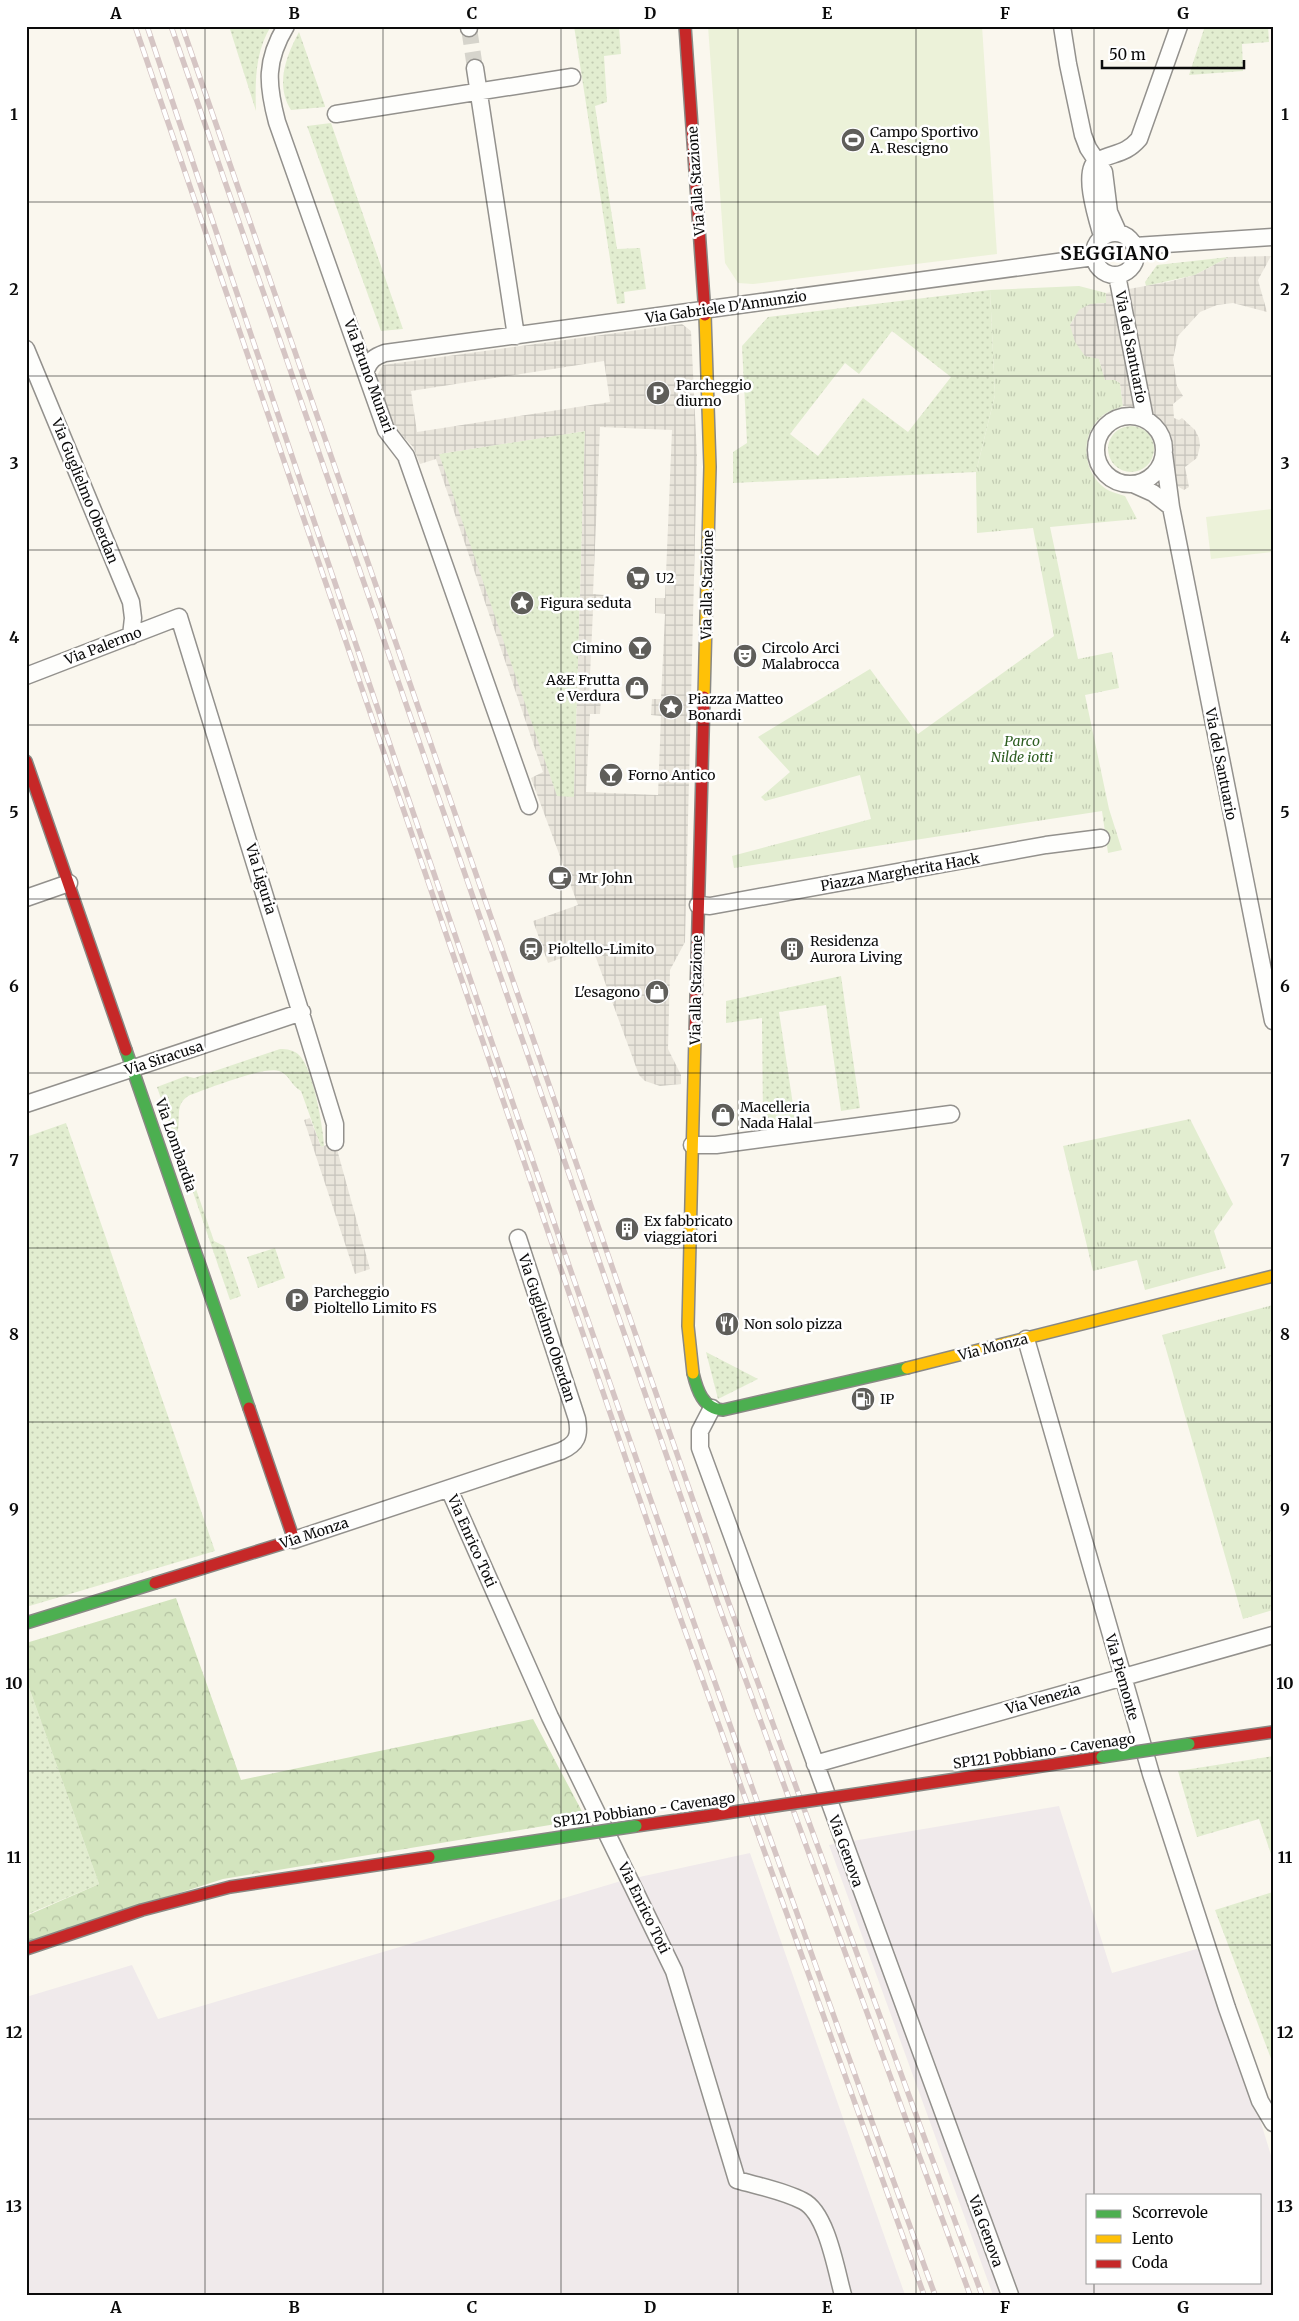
<svg xmlns="http://www.w3.org/2000/svg" width="1299" height="2321" viewBox="0 0 1299 2321" font-family="Merriweather,serif">
<defs>
<pattern id="grass-dots" width="8" height="8" patternUnits="userSpaceOnUse" patternTransform="scale(1.25)"><rect width="8" height="8" fill="#e2edd0"/><path d="M2 2h.1M6 6h.1" fill="none" stroke="#c1cab1" stroke-width="1.8" stroke-linecap="round"/></pattern>
<pattern id="forest-crowns" width="20" height="18" patternUnits="userSpaceOnUse" patternTransform="scale(1.25)"><rect width="20" height="18" fill="#d3e4be"/><path d="M2 6a3 3 0 1 1 6 0M12 15a3 3 0 1 1 6 0" fill="none" stroke="#b4c2a2"/></pattern>
<pattern id="park-tufts" width="24" height="20" patternUnits="userSpaceOnUse" patternTransform="scale(1.25)"><rect width="24" height="20" fill="#e2edd0"/><path d="M3 7l-1-3M5 7V3M7 7l1-3M15 17l-1-3M17 17v-4M19 17l1-3" fill="none" stroke="#c1cab1"/></pattern>
<pattern id="plaza-grid" width="8" height="8" patternUnits="userSpaceOnUse" patternTransform="scale(1.25)"><rect width="8" height="8" fill="#e9e5db"/><path d="M0 4h8M4 0v8" fill="none" stroke="#c6c3bb"/></pattern>
</defs>
<rect width="100%" height="100%" fill="#faf7ee"/>
<path fill="#f0eaeb" fill-rule="evenodd" d="M1059,1806L1112,1973L1207,1946L1273,2162V2295H993L829,1845ZM1088,2195H1260V2282H1088Z
M750,1853L905,2295H26V1997L132,1965L158,2019L621,1881Z"/>
<path fill="url(#grass-dots)" fill-rule="evenodd" d="M229,26H271C255,52 255,82 256,111Z
M574,26H619L621,54L604,56L607,102L595,106L617,249L640,248L646,289L624,292L625,303L617,304Z
M1205,26H1268L1269,42L1242,44L1243,71L1189,75Z
M299,32L325,106V107L291,110C275,85 286,56 299,32Z
M331,123L403,329L381,331L307,126Z
M1229,257L1195,275L1146,286L1145,282L1157,265Z
M990,290L995,395L976,472L733,483V452L747,443L742,346L768,317ZM892,331L951,377L908,432L863,398L818,456L790,434L845,363L859,374Z
M1108 449a23 23 0 1 1 46 0a23 23 0 1 1-46 0Z
M585,431L574,797H557L438,454Z
M841,976L860,1108L841,1111L826,1005L779,1012L795,1118L763,1123L762,1018L726,1023V1001Z
M280,1049C287,1049 294,1050 299,1055C313,1068 323,1126 324,1146L321,1147L301,1091C291,1086 290,1075 279,1071C264,1066 207,1089 190,1095C173,1104 182,1119 177,1134L214,1241L224,1246L241,1296L230,1300L157,1087L186,1076L194,1078Z
M66,1123L215,1551L26,1607V1137Z
M275,1248L285,1278L258,1288L247,1257Z
M706,1352L758,1379L718,1399Z
M26,1679L99,1884L26,1915Z
M1273,1756V1860L1259,1819L1197,1837L1178,1771Z
M1273,1892V2064L1215,1910Z"/>
<path fill="url(#forest-crowns)" d="M176,1598L241,1780L533,1719L586,1819L223,1879L26,1942V1916L99,1884L26,1679V1643Z"/>
<path fill="url(#park-tufts)" d="M1079,286L1106,293L1107,303C1085,304 1081,306 1070,325L1099,359L1105,380H1115L1120,383L1123,406C1116,409 1108,411 1102,416C1081,433 1082,467 1101,485C1108,492 1116,493 1125,496L1137,519L1050,527L1078,659L1112,652L1119,688L1085,695L1109,809L1122,850L1108,853L1102,811L734,868L732,856L871,819L860,775L765,801L761,797L790,772L758,737L870,669L918,734L1054,636L1033,528L977,533L976,472L995,395L990,290Z
M1190,1119L1233,1204L1214,1231L1226,1268L1145,1290L1137,1260L1093,1271L1063,1146Z
M1273,1305V1610L1243,1619L1162,1335Z"/>
<path fill="#ecf2d9" d="M708,26H982L997,254L753,284L738,283L725,263Z
M1273,509V552L1211,559L1206,517Z"/>
<path fill="url(#plaza-grid)" fill-rule="evenodd" d="M1271,256L1258,280L1267,312L1233,303L1217,305L1200,312L1178,336L1173,359L1177,386L1183,396L1173,404L1174,418L1179,420L1182,418L1195,430L1199,438L1200,446L1197,458L1185,467L1189,487L1184,490L1177,486L1173,467V449L1171,435L1163,422L1143,408L1123,406L1120,383L1115,380H1105L1099,359L1085,356L1075,342L1070,325L1079,310L1090,304L1106,303V293L1168,282L1195,275L1229,257Z
M682,324L691,331L697,456L685,942L670,970L668,1049L681,1075V1084L660,1086L645,1081L639,1075L592,947L548,963L533,921L578,905L531,778L543,772L436,459L420,464L413,447L394,427L376,377L383,365ZM604,361L610,402L417,432L411,391ZM600,427L672,430L665,598H655V613L665,614L661,699H652L651,715L661,716L658,795L586,792L590,714H600L601,697H589L593,610H604L605,595L593,594ZM585,431L574,797L557,796L439,454Z
M310,1118L321,1147L335,1142L370,1269L355,1274L304,1120Z"/>
<g fill="none" stroke-linecap="round" stroke-linejoin="round">
<path stroke="#d6d4cc" stroke-width="16" stroke-dasharray="16 8" stroke-linecap="butt" d="M469,28L475,68"/>
<g stroke="#93918d" stroke-width="19">
<path id="street" d="M286,26C265,61 267,84 277,122L386,430L406,456L529,806
M469,26V28
M1062,26L1068,64L1083,135L1088,148L1104,172L1109,212L1118,232
M475,68L516,336
M336,114L572,77
M1094 254a21 21 0 1 1 42 0a21 21 0 1 1-42 0Z
M1102,236C1098,222 1081,170 1097,161C1114,152 1125,155 1139,139L1179,26
M1135,246L1273,237
M1117,275L1145,419
M26,349L131,602L133,618L131,636
M366,370C370,360 374,357 385,353L1094,257
M1096 450a34 34 0 1 1 68 0a34 34 0 1 1-68 0Z
M1164,454L1171,507L1273,1021
M1133,484L1153,493L1171,507
M26,676L179,617L335,1124V1142
M26,898L69,883
M698,905L710,906L1046,845L1101,838
M26,1104L302,1012
M692,1145H716L951,1114
M1026,1339L1151,1774L1227,2008L1260,2101L1273,2123
M712,1408L700,1431V1448L1010,2295
M449,1489L550,1717L674,1971L737,2180C758,2186 784,2191 803,2201C827,2213 836,2270 843,2295
M294,1540L561,1451C577,1444 580,1436 577,1419L518,1238
M815,1764L1273,1635"/>
</g>
<g stroke="#898884" stroke-width="14">
<path id="fast" d="M126,1050L249,1408
M693,1373C697,1390 703,1409 723,1410L907,1368
M26,1623L155,1583
M429,1857L562,1837"/>
</g>
<g stroke="#898884" stroke-width="14">
<path id="slow" d="M704,697L710,467L705,315
M907,1368L1273,1276
M693,1373L688,1326L695,1036"/>
</g>
<g stroke="#898884" stroke-width="14">
<path id="jam" d="M685,26L705,315
M26,761L126,1050
M695,1036L704,697
M155,1583L294,1540L249,1408
M1189,1744L1273,1732
M870,1792L1102,1757
M636,1826L706,1816
M26,1949L142,1910L230,1887L429,1857"/>
</g>
<use href="#street" stroke="#fefefc" stroke-width="16"/>
<use href="#fast" stroke="#4caf50" stroke-width="11"/>
<use href="#slow" stroke="#ffc107" stroke-width="11"/>
<use href="#jam" stroke="#c62828" stroke-width="11"/>
<g stroke="#d5c5c4" stroke-width="5.5">
<path id="rail" d="M135,26L680,1617L924,2295
M147,26C402,785 660,1543 935,2295
M171,26L718,1604L970,2295
M182,26L728,1601L982,2295"/>
</g>
<use href="#rail" stroke="#fff" stroke-width="4" stroke-dasharray="11" stroke-linecap="butt"/>
<g stroke="#898884" stroke-width="14" stroke-linecap="butt">
<path id="fast-bridge" d="M1102,1757L1189,1744
M562,1837L636,1826"/>
</g>
<g stroke="#898884" stroke-width="14" stroke-linecap="butt">
<path id="jam-bridge" d="M706,1816L870,1792"/>
</g>
<use href="#fast-bridge" stroke="#4caf50" stroke-width="11"/>
<use href="#jam-bridge" stroke="#c62828" stroke-width="11"/>
</g>
<path fill="none" stroke="#0b0b0b" stroke-width="1" stroke-opacity="0.55" d="M205,26V2295M383,26V2295M561,26V2295M738,26V2295M916,26V2295M1094,26V2195M26,202H1273M26,376H1273M26,550H1273M26,725H1273M26,899H1273M26,1073H1273M26,1248H1273M26,1422H1273M26,1596H1273M26,1771H1273M26,1945H1273M26,2119H1273M1094,2282V2295"/>
<defs>
<g id="stadium-disc" transform="scale(1.25)"><circle r="9.5" fill="#5f5e5a" stroke="#fff"/><path d="M0-5a6.5 5 0 1 0 0 10a6.5 5 0 1 0 0-10ZM-3.5-1.8h7v3.6h-7Z" fill="#fff"/></g>
<g id="parking-disc" transform="scale(1.25)"><circle r="9.5" fill="#5f5e5a" stroke="#fff"/><path d="M-3.5-5.5H1a3.5 3.5 0 0 1 0 7H-1V5.5H-3.5ZM-1-3.4V-.6H.8a1.4 1.4 0 0 0 0-2.8Z" fill="#fff"/></g>
<g id="supermarket-disc" transform="scale(1.25)"><circle r="9.5" fill="#5f5e5a" stroke="#fff"/><path d="M-6-5.5h2.5l.6 2H6L4.5 2H-2.5L-4.4-4H-6ZM-1.5 3.2a1.3 1.3 0 1 0 .1 0ZM3 3.2a1.3 1.3 0 1 0 .1 0Z" fill="#fff"/></g>
<g id="sight-disc" transform="scale(1.25)"><circle r="9.5" fill="#5f5e5a" stroke="#fff"/><path d="M0-6L1.8-2.2L6-1.7L2.9 1.2L3.7 5.4L0 3.3L-3.7 5.4L-2.9 1.2L-6-1.7L-1.8-2.2Z" fill="#fff"/></g>
<g id="bar-disc" transform="scale(1.25)"><circle r="9.5" fill="#5f5e5a" stroke="#fff"/><path d="M-6-5H6L.8 .8V4.5H3.5V6h-7V4.5H-.8V.8Z" fill="#fff"/></g>
<g id="theatre-disc" transform="scale(1.25)"><circle r="9.5" fill="#5f5e5a" stroke="#fff"/><path d="M-5-5.5Q0-4 5-5.5V0Q5 5 0 6Q-5 5-5 0ZM-3.3-2.5H-1v1.5H-3.3ZM1-2.5H3.3v1.5H1ZM-2.8 1Q0 5.5 2.8 1Z" fill="#fff"/></g>
<g id="shop-disc" transform="scale(1.25)"><circle r="9.5" fill="#5f5e5a" stroke="#fff"/><path d="M-5-2.5h2.3a2.7 3.5 0 0 1 5.4 0H5L5.5 6h-11ZM-1.5-2.5h3a1.5 2.3 0 0 0-3 0Z" fill="#fff"/></g>
<g id="cafe-disc" transform="scale(1.25)"><circle r="9.5" fill="#5f5e5a" stroke="#fff"/><path d="M-5.5-4.5H6V0H3Q3 3.5 0 3.5H-2.5Q-5.5 3.5-5.5 0ZM3-3.2v2h1.7v-2ZM-6 4.5H4V6H-6Z" fill="#fff"/></g>
<g id="station-disc" transform="scale(1.25)"><circle r="9.5" fill="#5f5e5a" stroke="#fff"/><path d="M-3-6H3Q5-6 5-4V2Q5 4 3 4L4.5 6H3L1.5 4h-3L-3 6H-4.5L-3 4Q-5 4-5 2V-4Q-5-6-3-6ZM-3.5-4v3h7v-3ZM-3.5 1v1.5H-2V1ZM2 1v1.5H3.5V1Z" fill="#fff"/></g>
<g id="building-disc" transform="scale(1.25)"><circle r="9.5" fill="#5f5e5a" stroke="#fff"/><path d="M-4-6H4V6H1V3H-1V6H-4ZM-2.5-4.3h1.7v1.8h-1.7ZM.8-4.3h1.7v1.8H.8ZM-2.5-1h1.7V.8h-1.7ZM.8-1h1.7V.8H.8Z" fill="#fff"/></g>
<g id="restaurant-disc" transform="scale(1.25)"><circle r="9.5" fill="#5f5e5a" stroke="#fff"/><path d="M-5-6h1v4h1v-4h1v4h1v-4h1v5L-1.5 .5V6h-2V.5L-5-1ZM5-6V6H3V1.5H1.5Q1.5-4 5-6Z" fill="#fff"/></g>
<g id="fuel-disc" transform="scale(1.25)"><circle r="9.5" fill="#5f5e5a" stroke="#fff"/><path d="M-5.5-6h7V0h2V4h1.3V-2.5L3-4.5l.8-.8L6-3V5H2.5V1h-1V6h-7ZM-4.2-4.7v3.2H.2V-4.7Z" fill="#fff"/></g>
</defs>
<g fill-rule="evenodd">
<use href="#stadium-disc" x="853" y="140"/>
<use href="#parking-disc" x="658" y="393"/>
<use href="#supermarket-disc" x="638" y="578"/>
<use href="#sight-disc" x="522" y="603"/>
<use href="#bar-disc" x="640" y="648"/>
<use href="#theatre-disc" x="745" y="656"/>
<use href="#shop-disc" x="637" y="688"/>
<use href="#sight-disc" x="671" y="707"/>
<use href="#bar-disc" x="611" y="775"/>
<use href="#cafe-disc" x="560" y="878"/>
<use href="#station-disc" x="531" y="949"/>
<use href="#building-disc" x="792" y="949"/>
<use href="#shop-disc" x="657" y="992"/>
<use href="#shop-disc" x="723" y="1115"/>
<use href="#building-disc" x="627" y="1229"/>
<use href="#parking-disc" x="297" y="1300"/>
<use href="#restaurant-disc" x="727" y="1324"/>
<use href="#fuel-disc" x="863" y="1399"/>
</g>
<g text-anchor="middle" dominant-baseline="central" stroke-width="5" stroke-linejoin="round" paint-order="stroke">
<g font-size="14" fill="#0b0b0b" stroke="#fff" text-anchor="start">
<text x="870" y="132">Campo Sportivo<tspan x="870" dy="16">A. Rescigno</tspan></text>
<text x="676" y="385">Parcheggio<tspan x="676" dy="16">diurno</tspan></text>
<text x="656" y="578">U2</text>
<text x="540" y="603">Figura seduta</text>
<text x="622" y="648" text-anchor="end">Cimino</text>
<text x="762" y="648">Circolo Arci<tspan x="762" dy="16">Malabrocca</tspan></text>
<text x="620" y="680" text-anchor="end">A&amp;E Frutta<tspan x="620" dy="16">e Verdura</tspan></text>
<text x="688" y="699">Piazza Matteo<tspan x="688" dy="16">Bonardi</tspan></text>
<text x="628" y="775">Forno Antico</text>
<text x="578" y="878">Mr John</text>
<text x="810" y="941">Residenza<tspan x="810" dy="16">Aurora Living</tspan></text>
<text x="548" y="949">Pioltello-Limito</text>
<text x="640" y="992" text-anchor="end">L'esagono</text>
<text x="740" y="1107">Macelleria<tspan x="740" dy="16">Nada Halal</tspan></text>
<text x="644" y="1221">Ex fabbricato<tspan x="644" dy="16">viaggiatori</tspan></text>
<text x="314" y="1292">Parcheggio<tspan x="314" dy="16">Pioltello Limito FS</tspan></text>
<text x="744" y="1324">Non solo pizza</text>
<text x="880" y="1399">IP</text>
</g>
<g font-size="14" fill="#0b0b0b" stroke="#fff">
<text transform="translate(696 181) rotate(-94)">Via alla Stazione</text>
<text transform="translate(726 307) rotate(-8)">Via Gabriele D'Annunzio</text>
<text transform="translate(1131 347) rotate(79)">Via del Santuario</text>
<text transform="translate(369 376) rotate(70)">Via Bruno Munari</text>
<text transform="translate(85 491) rotate(68)">Via Guglielmo Oberdan</text>
<text transform="translate(707 585) rotate(-89)">Via alla Stazione</text>
<text transform="translate(103 646) rotate(-21)">Via Palermo</text>
<text transform="translate(1221 764) rotate(79)">Via del Santuario</text>
<text transform="translate(900 872) rotate(-10)">Piazza Margherita Hack</text>
<text transform="translate(261 879) rotate(73)">Via Liguria</text>
<text transform="translate(696 990) rotate(-89)">Via alla Stazione</text>
<text transform="translate(164 1058) rotate(-18)">Via Siracusa</text>
<text transform="translate(176 1145) rotate(71)">Via Lombardia</text>
<text transform="translate(547 1328) rotate(72)">Via Guglielmo Oberdan</text>
<text transform="translate(993 1347) rotate(-14)">Via Monza</text>
<text transform="translate(314 1533) rotate(-18)">Via Monza</text>
<text transform="translate(472 1541) rotate(66)">Via Enrico Toti</text>
<text transform="translate(1122 1677) rotate(74)">Via Piemonte</text>
<text transform="translate(1043 1699) rotate(-16)">Via Venezia</text>
<text transform="translate(1044 1751) rotate(-8)">SP121 Pobbiano - Cavenago</text>
<text transform="translate(644 1810) rotate(-8)">SP121 Pobbiano - Cavenago</text>
<text transform="translate(846 1851) rotate(70)">Via Genova</text>
<text transform="translate(644 1908) rotate(64)">Via Enrico Toti</text>
<text transform="translate(986 2231) rotate(70)">Via Genova</text>
</g>
<g font-size="14" font-style="italic" fill="#2d5d21" stroke="#fff">
<text x="1022" y="741">Parco<tspan x="1022" dy="16">Nilde iotti</tspan></text>
</g>
<g font-size="19" font-weight="bold" letter-spacing="1" fill="#0b0b0b" stroke="#fff">
<text x="1115" y="253">SEGGIANO</text>
</g>
</g>
<rect width="1299" height="2321" fill="none" stroke="#ffffff" stroke-width="55"/>
<rect x="1086" y="2194" width="175" height="90" fill="#ffffff" stroke="#9d9d9d"/>
<rect x="1096" y="2210" width="25" height="8" fill="#4caf50" stroke="#9d9d9d"/>
<text x="1132" y="2218" font-size="15" fill="#0b0b0b">Scorrevole</text>
<rect x="1096" y="2235" width="25" height="8" fill="#ffc107" stroke="#9d9d9d"/>
<text x="1132" y="2244" font-size="15" fill="#0b0b0b">Lento</text>
<rect x="1096" y="2260" width="25" height="8" fill="#c62828" stroke="#9d9d9d"/>
<text x="1132" y="2268" font-size="15" fill="#0b0b0b">Coda</text>
<path d="M1102 60v8h142v-8" fill="none" stroke="#0b0b0b" stroke-width="2.5"/>
<text x="1109" y="60" font-size="15" fill="#0b0b0b" stroke="#ffffff" stroke-width="4" paint-order="stroke">50 m</text>
<rect x="28" y="28" width="1244" height="2266" fill="none" stroke="#0b0b0b" stroke-width="2"/>
<g font-size="16" text-anchor="middle" font-weight="bold" fill="#0b0b0b">
<text x="116" y="19">A</text>
<text x="294" y="19">B</text>
<text x="472" y="19">C</text>
<text x="650" y="19">D</text>
<text x="827" y="19">E</text>
<text x="1005" y="19">F</text>
<text x="1183" y="19">G</text>
<text x="14" y="120">1</text>
<text x="1285" y="120">1</text>
<text x="14" y="295">2</text>
<text x="1285" y="295">2</text>
<text x="14" y="469">3</text>
<text x="1285" y="469">3</text>
<text x="14" y="643">4</text>
<text x="1285" y="643">4</text>
<text x="14" y="818">5</text>
<text x="1285" y="818">5</text>
<text x="14" y="992">6</text>
<text x="1285" y="992">6</text>
<text x="14" y="1166">7</text>
<text x="1285" y="1166">7</text>
<text x="14" y="1340">8</text>
<text x="1285" y="1340">8</text>
<text x="14" y="1515">9</text>
<text x="1285" y="1515">9</text>
<text x="14" y="1689">10</text>
<text x="1285" y="1689">10</text>
<text x="14" y="1863">11</text>
<text x="1285" y="1863">11</text>
<text x="14" y="2038">12</text>
<text x="1285" y="2038">12</text>
<text x="14" y="2212">13</text>
<text x="1285" y="2212">13</text>
<text x="116" y="2313">A</text>
<text x="294" y="2313">B</text>
<text x="472" y="2313">C</text>
<text x="650" y="2313">D</text>
<text x="827" y="2313">E</text>
<text x="1005" y="2313">F</text>
<text x="1183" y="2313">G</text>
</g>
</svg>
